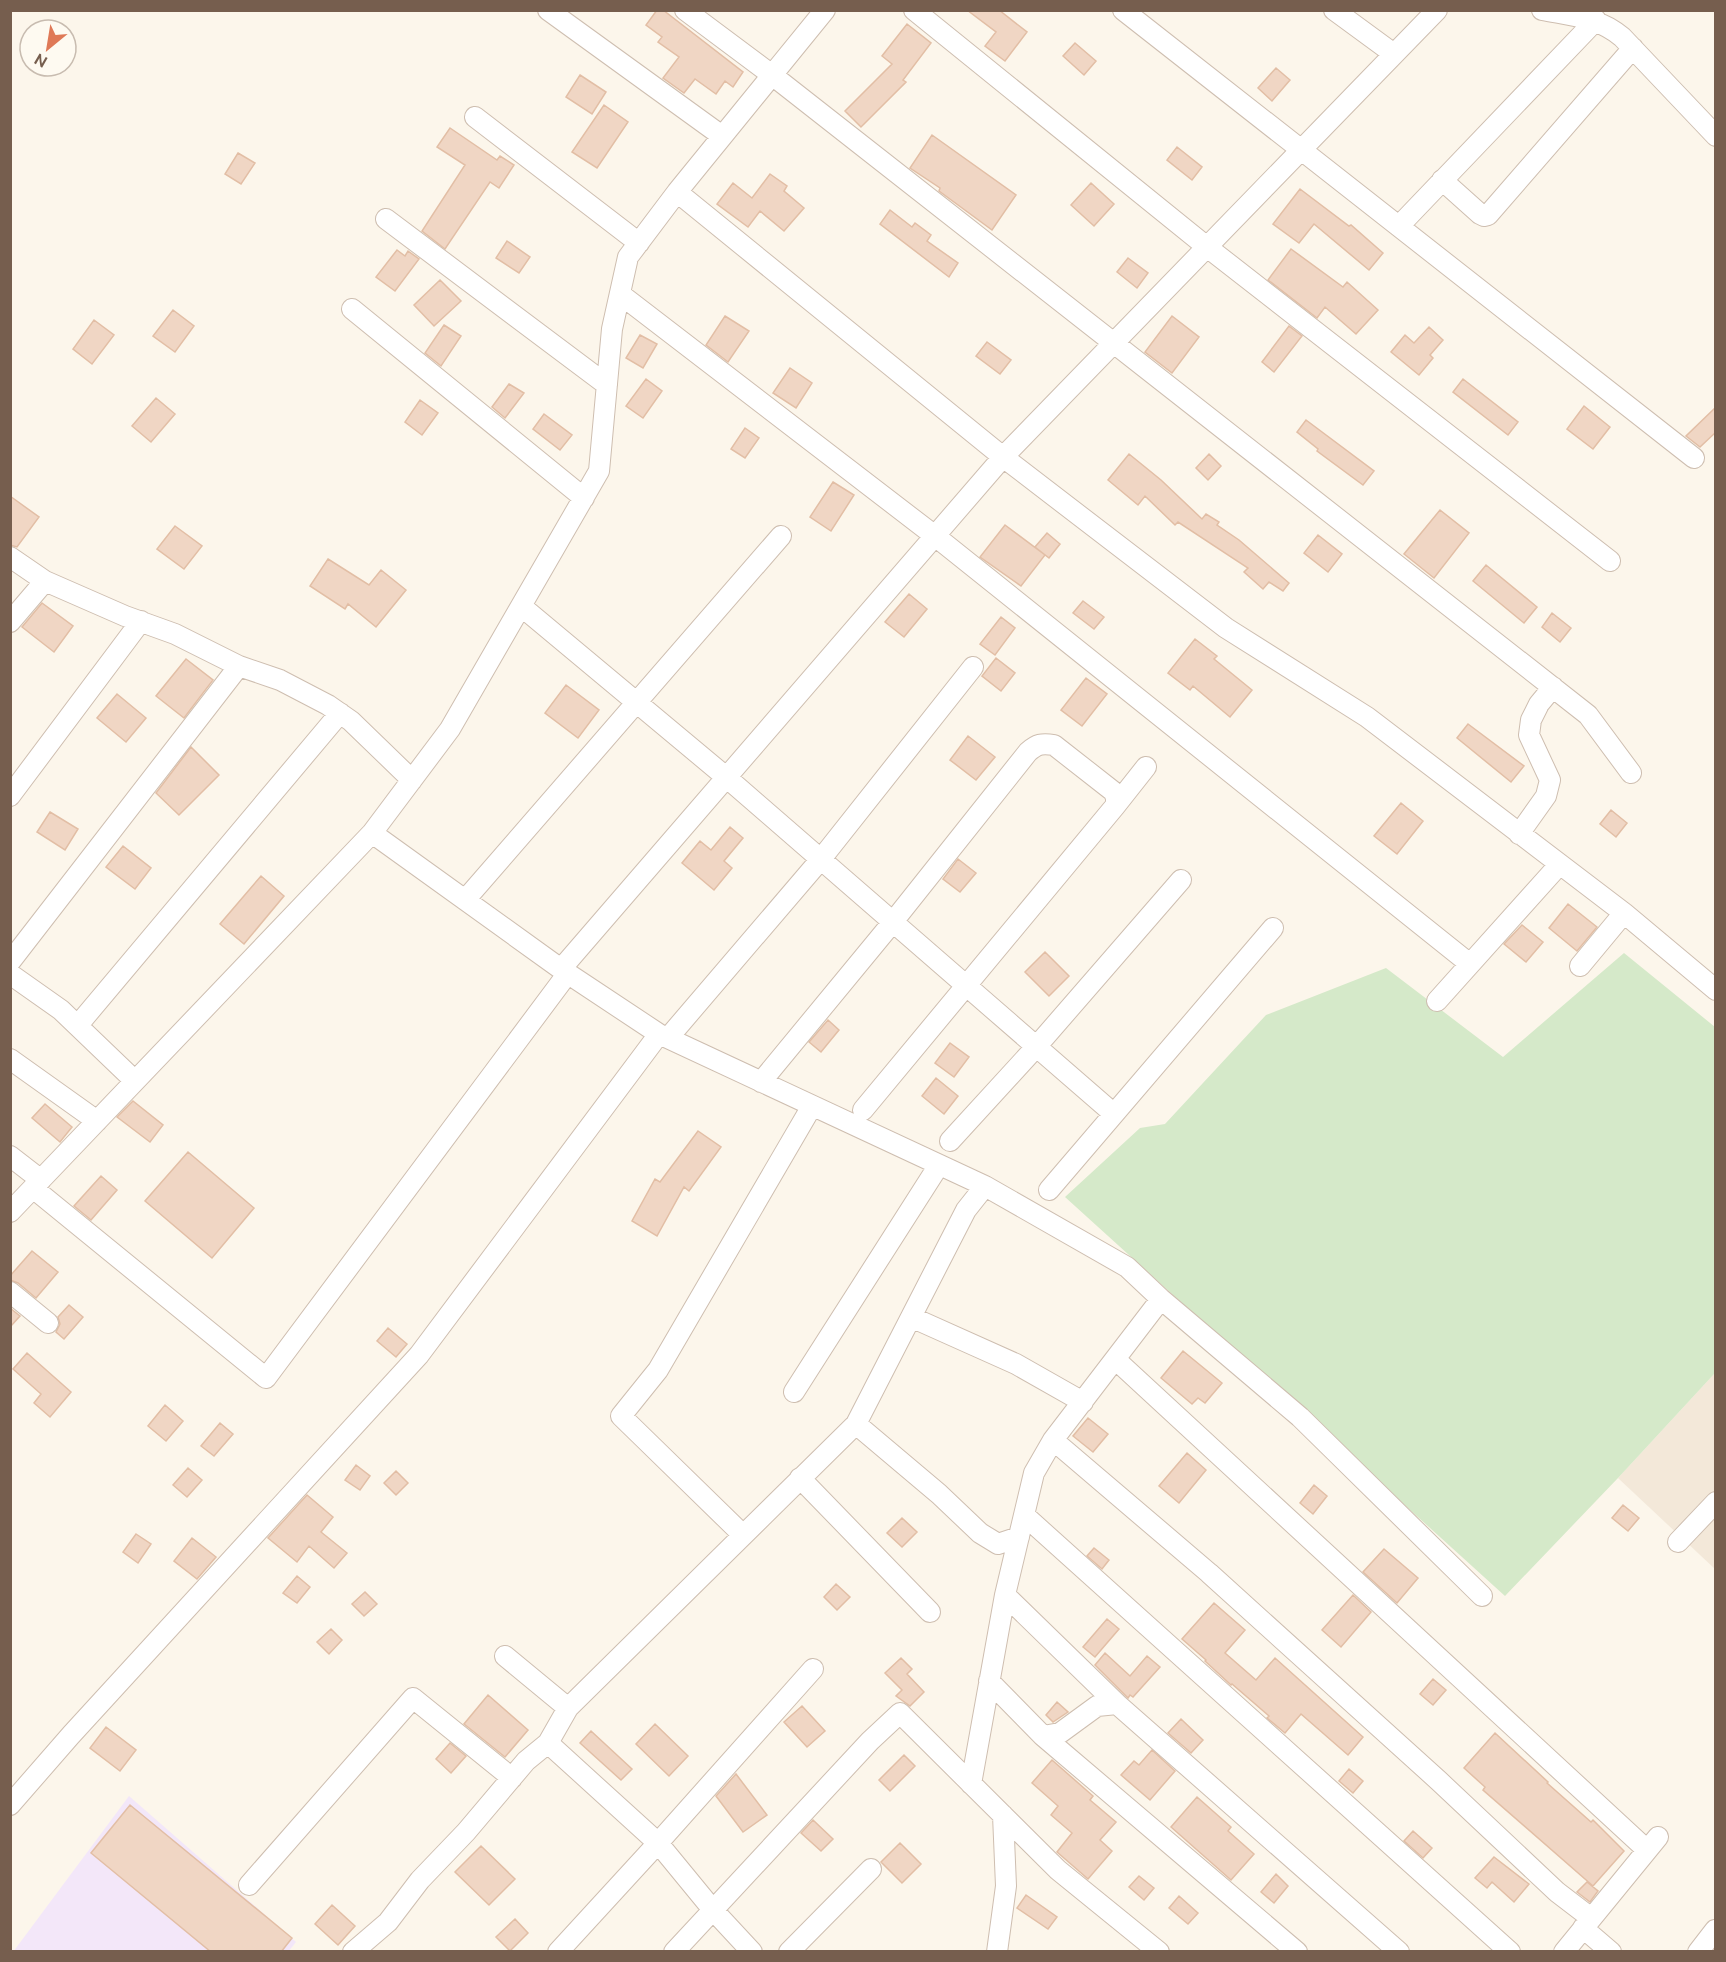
<svg xmlns="http://www.w3.org/2000/svg" width="1726" height="1962" viewBox="0 0 1726 1962" font-family="Ubuntu,sans-serif">
<rect width="100%" height="100%" fill="#fcf6eb"/>
<path fill="#f3e8d9" d="M1715,1373V1569L1618,1478Z"/>
<path fill="#f3e7f9" d="M129,1796L296,1942L288,1952H13Z"/>
<path fill="#d5e9c9" d="M1624,953L1715,1027V1373L1618,1478L1505,1596L1065,1197L1140,1128L1165,1124L1266,1015L1386,968L1503,1057Z"/>
<path fill="#f0d6c4" stroke="#e2bea5" stroke-width="1.5" d="M657,10H663L743,72L733,87L725,81L716,94L695,79L684,93L663,78L679,57L658,42L662,37L646,25Z
M967,10H999L1027,32L1005,61L985,46L996,32Z
M907,24L931,43L903,80L906,82L861,127L845,111L892,64L882,56Z
M1075,43L1096,61L1084,75L1063,56Z
M1276,68L1290,80L1272,101L1258,88Z
M580,75L606,92L592,114L566,97Z
M604,105L628,122L597,168L572,152Z
M450,128L497,160L500,156L514,165L499,188L490,182L445,249L422,231L465,165L437,147Z
M932,135L1016,195L992,230L939,191L940,188L910,168Z
M1177,147L1202,167L1192,180L1167,160Z
M238,153L255,163L241,184L225,174Z
M770,174L787,186L784,191L804,208L784,231L760,211L748,227L717,204L733,183L752,198Z
M1091,183L1114,204L1094,226L1071,205Z
M1300,189L1349,226L1351,225L1383,253L1369,270L1314,224L1299,243L1273,224Z
M890,210L912,227L915,223L931,235L927,241L958,263L949,277L880,224Z
M507,241L530,257L519,273L496,258Z
M1291,249L1343,287L1347,282L1378,310L1356,334L1325,307L1317,318L1268,280Z
M397,250L405,256L408,251L419,259L395,291L376,277Z
M1128,258L1148,273L1137,288L1117,272Z
M440,280L461,301L434,326L414,305Z
M173,310L194,326L175,352L153,336Z
M725,316L749,331L728,362L706,345Z
M1172,316L1199,337L1172,373L1145,352Z
M94,320L114,335L92,364L73,349Z
M444,325L461,336L441,366L425,353Z
M1289,326L1302,336L1274,372L1262,362Z
M1429,327L1443,340L1430,355L1433,358L1419,375L1391,352L1405,335L1414,343Z
M640,335L657,344L643,368L626,358Z
M987,342L1011,360L1000,374L976,356Z
M790,368L812,383L796,408L773,393Z
M646,379L662,391L643,418L626,406Z
M1463,379L1518,422L1508,435L1453,392Z
M509,384L524,393L505,418L492,407Z
M156,398L175,414L151,442L132,426Z
M420,400L438,413L422,435L405,422Z
M1584,406L1610,427L1593,449L1567,429Z
M1716,407V432L1700,447L1686,436Z
M544,414L572,435L560,450L533,429Z
M1306,420L1374,471L1363,485L1317,451L1318,449L1297,432Z
M745,428L759,438L745,458L731,449Z
M1129,454L1161,480L1202,519L1206,514L1219,522L1217,525L1239,540L1289,583L1283,591L1269,582L1263,589L1244,572L1248,568L1178,522L1175,525L1145,496L1138,505L1108,480Z
M1209,454L1221,466L1208,480L1196,468Z
M833,482L854,495L831,531L810,517Z
M10,496L39,517L17,547L10,545Z
M1440,510L1469,533L1434,578L1404,554Z
M1005,525L1045,555L1021,586L980,557Z
M175,526L202,546L184,569L157,549Z
M1047,533L1060,544L1049,558L1035,547Z
M1318,535L1342,554L1328,572L1304,553Z
M328,559L369,585L381,570L406,590L376,627L348,604L345,609L310,586Z
M1486,565L1537,607L1524,623L1473,581Z
M909,594L927,609L904,637L885,622Z
M1083,601L1104,617L1094,629L1073,613Z
M42,603L73,626L54,652L22,627Z
M1552,613L1571,628L1560,642L1542,627Z
M1001,617L1015,628L995,655L980,644Z
M1195,639L1217,656L1214,659L1252,690L1230,717L1193,686L1190,690L1168,673Z
M996,658L1015,673L1001,691L982,676Z
M186,659L213,680L184,718L156,696Z
M1086,678L1107,694L1082,726L1061,710Z
M566,685L599,710L578,738L545,713Z
M117,694L146,718L126,742L97,718Z
M1468,724L1524,766L1511,782L1457,738Z
M968,736L995,757L976,780L950,760Z
M191,747L219,775L179,815L156,793Z
M1401,803L1423,821L1397,854L1374,836Z
M1611,810L1627,823L1616,837L1600,824Z
M50,812L78,829L65,850L37,832Z
M730,827L743,838L724,861L732,868L714,890L682,863L700,841L711,850Z
M123,846L151,868L135,889L106,867Z
M958,859L976,873L960,892L943,879Z
M261,876L284,896L244,944L220,924Z
M1568,904L1597,927L1577,951L1549,928Z
M1522,925L1543,942L1526,962L1504,944Z
M1045,952L1069,976L1049,996L1025,972Z
M828,1020L839,1030L821,1052L809,1042Z
M950,1043L969,1057L954,1077L935,1063Z
M936,1078L958,1096L944,1114L922,1096Z
M133,1101L163,1125L150,1142L117,1117Z
M45,1104L72,1127L60,1142L32,1118Z
M698,1131L721,1147L689,1191L684,1187L657,1236L632,1221L655,1179L660,1182Z
M188,1152L254,1208L212,1258L145,1201Z
M101,1176L117,1190L91,1220L74,1206Z
M32,1251L58,1272L36,1298L18,1283L10,1280V1276Z
M69,1305L83,1317L64,1339L56,1332L60,1324L58,1317Z
M10,1308L20,1316L10,1327Z
M388,1328L407,1344L396,1357L377,1341Z
M1183,1351L1222,1383L1205,1403L1198,1398L1192,1404L1161,1378Z
M27,1353L71,1392L50,1417L34,1403L41,1394L13,1369Z
M165,1405L183,1421L166,1441L148,1426Z
M1088,1418L1108,1434L1093,1452L1073,1436Z
M220,1423L233,1434L214,1456L201,1446Z
M1187,1453L1206,1470L1179,1503L1159,1486Z
M356,1465L370,1476L360,1490L345,1480Z
M188,1468L202,1480L187,1497L173,1485Z
M396,1471L408,1483L396,1495L384,1483Z
M1314,1485L1327,1496L1313,1514L1300,1503Z
M307,1495L333,1517L321,1532L347,1553L334,1568L309,1546L297,1562L268,1538Z
M1623,1505L1639,1518L1628,1531L1612,1518Z
M902,1518L917,1532L902,1547L887,1533Z
M136,1534L151,1544L138,1563L123,1552Z
M192,1538L216,1557L197,1579L174,1561Z
M1094,1548L1109,1560L1102,1569L1087,1556Z
M1384,1549L1418,1578L1397,1603L1363,1572Z
M297,1576L310,1587L297,1603L283,1593Z
M836,1584L850,1597L837,1610L824,1597Z
M365,1592L377,1604L364,1616L352,1604Z
M1353,1595L1371,1612L1341,1647L1322,1630Z
M1214,1603L1245,1630L1225,1653L1256,1680L1275,1658L1363,1737L1348,1755L1301,1714L1285,1733L1267,1718L1269,1716L1232,1684L1231,1685L1205,1661L1206,1660L1182,1639Z
M1107,1619L1119,1629L1095,1657L1083,1647Z
M331,1629L342,1640L329,1654L317,1642Z
M1105,1653L1130,1676L1147,1656L1160,1667L1133,1697L1130,1695L1128,1698L1095,1665Z
M901,1658L912,1669L907,1674L924,1692L910,1706L896,1696L902,1690L885,1673Z
M1433,1679L1446,1690L1433,1705L1420,1694Z
M488,1695L528,1730L505,1757L464,1724Z
M1057,1702L1068,1712L1053,1722L1046,1715Z
M802,1706L825,1731L807,1747L784,1722Z
M1181,1719L1203,1740L1191,1753L1168,1733Z
M655,1724L688,1756L669,1776L636,1744Z
M106,1727L136,1750L120,1771L90,1748Z
M591,1731L632,1769L621,1780L580,1743Z
M1495,1733L1548,1782L1547,1783L1591,1822L1593,1820L1624,1851L1593,1886L1483,1790L1485,1787L1464,1768Z
M450,1743L466,1756L451,1773L436,1759Z
M1152,1750L1175,1771L1150,1800L1121,1775L1134,1761L1139,1765Z
M904,1755L915,1766L890,1791L879,1780Z
M1052,1760L1093,1796L1090,1800L1116,1822L1100,1840L1112,1851L1088,1879L1057,1852L1072,1833L1051,1815L1058,1806L1032,1783Z
M1349,1769L1363,1781L1353,1793L1339,1781Z
M736,1774L767,1815L743,1832L716,1796Z
M1197,1797L1231,1827L1228,1831L1254,1854L1231,1880L1171,1827Z
M130,1805L292,1938L281,1952H211L91,1853Z
M813,1820L833,1839L821,1851L801,1833Z
M1413,1831L1432,1848L1423,1858L1404,1841Z
M900,1843L921,1864L902,1883L881,1862Z
M481,1846L515,1879L489,1905L455,1872Z
M1494,1857L1529,1884L1514,1902L1492,1882L1487,1888L1475,1878Z
M1276,1874L1288,1886L1274,1903L1261,1892Z
M1139,1876L1154,1888L1144,1900L1129,1887Z
M1587,1882L1598,1891L1590,1902L1577,1892Z
M1026,1895L1057,1917L1048,1929L1017,1908Z
M1179,1896L1198,1913L1188,1924L1169,1908Z
M332,1905L355,1926L338,1945L315,1924Z
M515,1919L528,1933L510,1951L496,1937Z"/>
<g fill="none" stroke-linecap="round" stroke-linejoin="round">
<g stroke="#cebeb0" stroke-width="22">
<path id="minor" d="M548,10L722,136
M685,10L772,75L1588,715L1631,773
M914,10L1207,247L1610,561
M1123,10L1694,458
M1334,10L1394,54
M1542,10C1573,16 1598,17 1622,37L1716,136
M475,117L639,243
M1442,180L1480,214L1484,216L1488,215L1633,48
M677,192L1003,457L1226,628L1367,717L1624,913L1716,990
M386,219L607,385
M1399,226L1596,20
M620,294L935,536L1470,964
M352,309L584,498
M10,557L45,581L125,616L175,634L239,666L280,680L328,705L351,721L412,780
M521,606L726,777L1114,1114
M10,622L45,581
M10,796L141,621
M1116,805L1146,767
M372,833L450,729L599,471L612,329L628,257L677,192L825,10
M1519,834L1546,796L1550,780L1529,735L1531,720L1539,704L1553,687
M465,900L781,536
M10,962L239,666
M1580,966L1624,913
M561,969L659,1034L985,1186L1127,1267L1161,1299L1300,1417L1482,1596
M10,974L61,1010L135,1081
M1437,1001L1559,865
M78,1025L340,713
M668,1038L821,859L973,667
M10,1059L97,1121
M761,1082L892,923L1028,752C1037,744 1042,743 1054,745L1114,792L1116,798V805L863,1110
M950,1141L1036,1047L1181,880
M10,1156L41,1180
M33,1188L266,1378L568,973
M1049,1190L1273,928
M10,1212L372,833L561,969L1003,457L1437,10
M10,1292L48,1323
M911,1317L1016,1364L1083,1402
M1115,1359L1647,1850
M794,1392L939,1165
M856,1424L939,1494L980,1533L998,1544L1019,1537
M1053,1440L1209,1573L1439,1781L1557,1892L1591,1918
M800,1478L930,1612
M1024,1515L1510,1952
M743,1535L621,1416L658,1370L812,1106
M1678,1542L1716,1502
M1005,1595L1117,1704
M505,1656L568,1708
M989,1681L1043,1736L1297,1952
M1043,1736L1060,1733L1097,1706L1117,1704L1399,1952
M548,1743L658,1843L713,1910L752,1952
M971,1784L1005,1595L1034,1473L1053,1440L1161,1299
M10,1805L71,1735L419,1355L659,1034
M249,1885L413,1698L512,1778
M1583,1928L1611,1952
M353,1952L388,1922L420,1880L466,1832L526,1761L548,1743L568,1708L856,1424L966,1210L985,1186
M558,1952L658,1843L813,1669
M674,1952L870,1741L900,1713L1058,1870L1159,1952
M789,1952L871,1869
M997,1952L1006,1886L1003,1815
M1564,1952L1658,1837
M1698,1952L1715,1930"/>
</g>
<use href="#minor" stroke="#fff" stroke-width="20"/>
</g>
<rect width="1726" height="1962" fill="none" stroke="#765e4e" stroke-width="24"/>
<g transform="translate(48 48) rotate(210)"><circle r="28" fill="#fefaf1" stroke="#c8bcb0" stroke-width="1.5"/>
<path d="M0-4.5L10 22L0 15L-10 22Z" fill="#df7957"/>
<text y="-9" font-size="16" font-weight="bold" text-anchor="middle" fill="#765e4e">N</text>
</g>
</svg>
